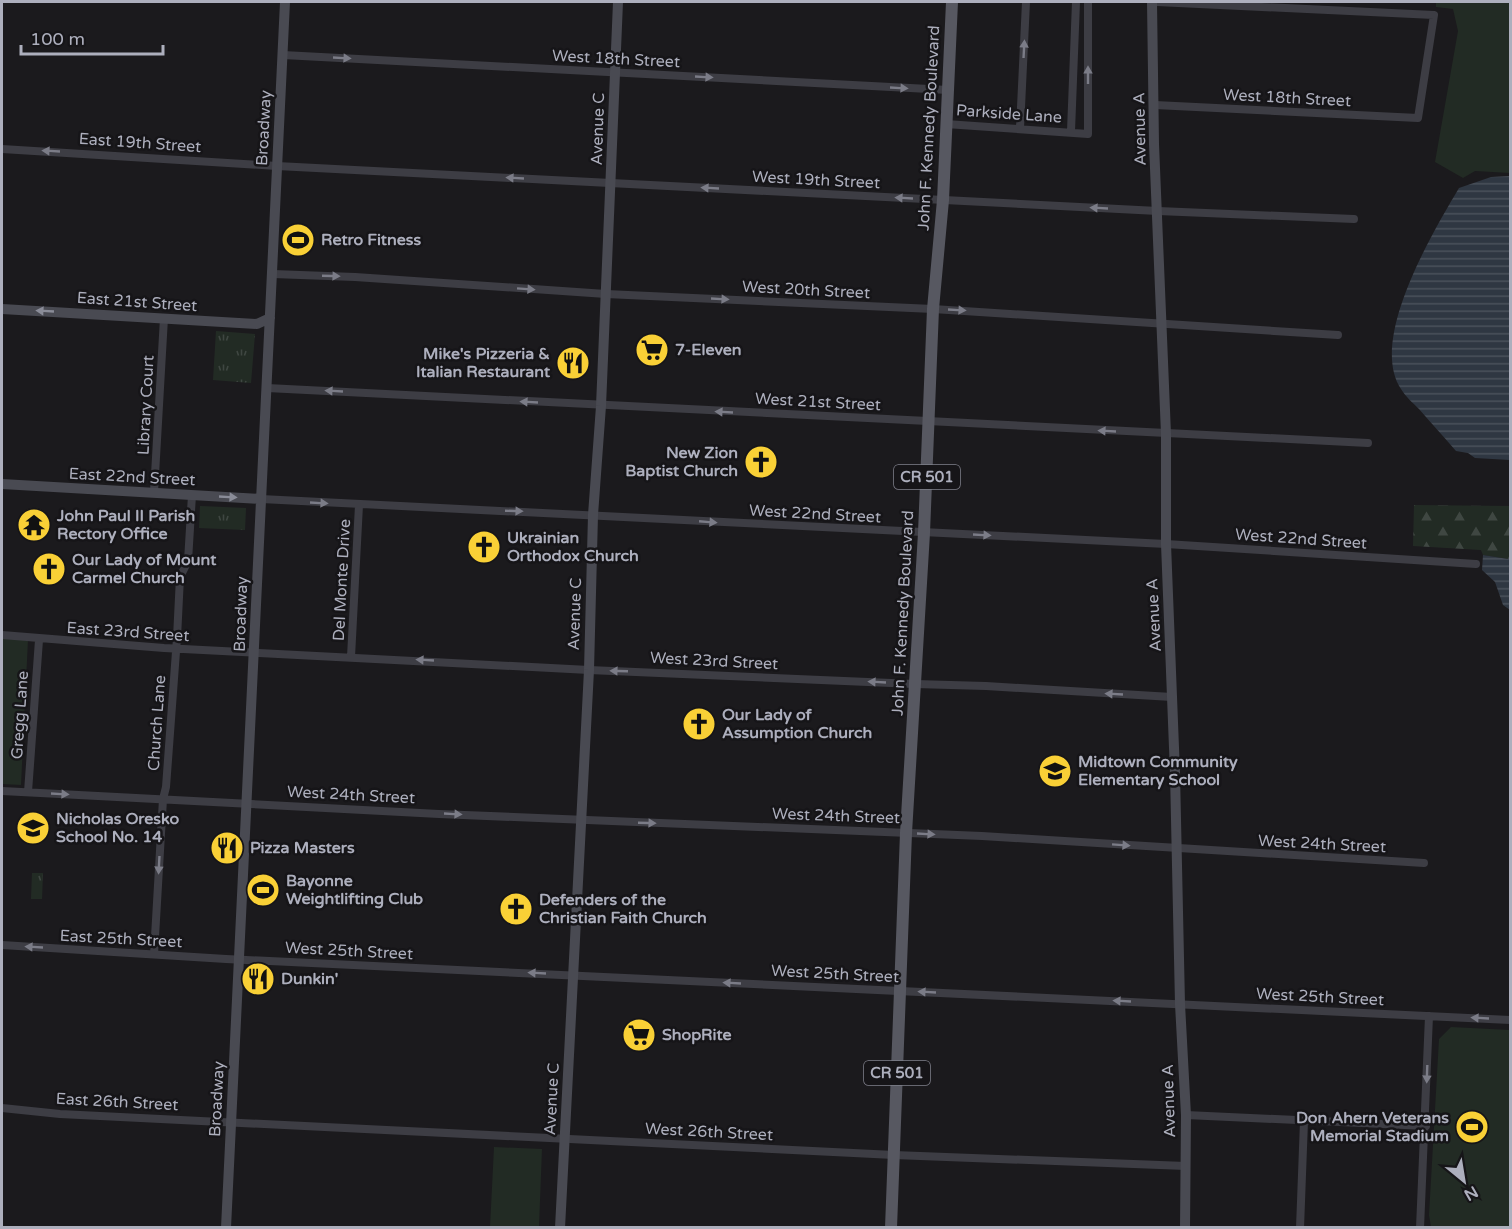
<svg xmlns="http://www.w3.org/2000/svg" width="1512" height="1229" viewBox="0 0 1512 1229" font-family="'Varela Round',sans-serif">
<defs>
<pattern id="grass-tufts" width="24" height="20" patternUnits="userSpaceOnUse" patternTransform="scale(1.5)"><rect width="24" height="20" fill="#222b24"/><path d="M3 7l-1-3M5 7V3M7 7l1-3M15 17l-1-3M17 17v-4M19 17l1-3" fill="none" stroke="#3f4742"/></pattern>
<pattern id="forest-firs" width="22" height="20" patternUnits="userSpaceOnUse" patternTransform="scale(1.5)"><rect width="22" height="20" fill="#222b24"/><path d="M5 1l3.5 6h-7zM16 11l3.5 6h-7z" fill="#3f4742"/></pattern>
<pattern id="water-rules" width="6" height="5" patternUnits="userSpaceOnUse" patternTransform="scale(1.5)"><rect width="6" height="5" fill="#2f3742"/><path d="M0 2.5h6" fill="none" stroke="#4a515b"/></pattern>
</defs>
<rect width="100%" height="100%" fill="#1b1a1d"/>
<path fill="url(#grass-tufts)" d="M216,331L255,334L251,383L213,380Z
M200,506L246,508L245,530L199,528Z
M32,873H43L42,899H31Z"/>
<path fill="url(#forest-firs)" d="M1414,505L1510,506V556L1508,559L1483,555L1481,550L1413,546Z"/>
<path fill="#222b24" d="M1436,2H1510V173L1475,171L1463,178L1435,162L1458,31L1453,9L1436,7Z
M2,638L28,640L21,785L2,784Z
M1451,1027L1510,1030V1227H1431L1429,1215L1439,1039Z
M494,1147L542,1149L539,1227H490Z"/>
<path fill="url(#water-rules)" d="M1510,176V460L1475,458L1468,453L1456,451C1444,437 1431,423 1419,409C1413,403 1405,396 1401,389C1368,340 1433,232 1459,188L1491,177Z
M1483,555L1508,559L1510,556V610L1503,605L1495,582L1482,570Z"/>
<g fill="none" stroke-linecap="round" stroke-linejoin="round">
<path stroke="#3d3d44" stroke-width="8" d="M283,55L948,90
M1155,105L1418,118L1434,15L1157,2
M946,124L1088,134V2
M1020,128L1026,2
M1071,131L1076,2
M2,149L277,166L1158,211L1354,219
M273,274L355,277L606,294L933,309L1338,335
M267,388L1368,443
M154,492L164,318
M261,499L1166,544L1476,564
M2,635L164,648L589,670L915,684L986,686L1172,697
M351,657L359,505
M2,791L439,814L982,836L1424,863
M28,792L39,640
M2,945L226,959L1510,1020
M154,954L163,799L166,787L177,638L180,577L188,561L192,495
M2,1108L60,1114L894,1155L1186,1166
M1186,1115L1426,1126
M1300,1228L1304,1121
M1420,1228L1429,1016"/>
<path stroke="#494a52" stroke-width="10" d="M1152,2L1154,144L1166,434V544L1175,773L1180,1004L1186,1115L1185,1228
M2,309L257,324L270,318
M2,484L261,499
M226,1228L285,2
M560,1228L589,670L593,515L601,406L618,2"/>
<path stroke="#575861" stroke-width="12" d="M891,1228L906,833L924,533L933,309L943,200L952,2"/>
</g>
<defs><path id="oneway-solid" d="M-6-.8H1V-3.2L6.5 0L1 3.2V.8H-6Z" transform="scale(1.5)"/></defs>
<g fill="#7b7c87">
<use href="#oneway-solid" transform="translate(1024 49) rotate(-87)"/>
<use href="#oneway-solid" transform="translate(342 58) rotate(3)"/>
<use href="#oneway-solid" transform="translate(1088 75) rotate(-90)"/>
<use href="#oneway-solid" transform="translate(704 77) rotate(3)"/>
<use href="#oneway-solid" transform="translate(899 88) rotate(3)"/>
<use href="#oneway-solid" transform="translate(51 151) rotate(-177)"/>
<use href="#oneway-solid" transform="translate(515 178) rotate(-177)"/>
<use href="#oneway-solid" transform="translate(710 188) rotate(-177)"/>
<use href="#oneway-solid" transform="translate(904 198) rotate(-177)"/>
<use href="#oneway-solid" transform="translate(1099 208) rotate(-177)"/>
<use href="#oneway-solid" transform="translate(331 276) rotate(2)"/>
<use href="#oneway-solid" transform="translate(526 289) rotate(4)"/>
<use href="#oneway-solid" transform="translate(720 299) rotate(3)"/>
<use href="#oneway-solid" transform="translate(957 310) rotate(3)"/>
<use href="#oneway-solid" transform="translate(334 391) rotate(-177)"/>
<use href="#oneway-solid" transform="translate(529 402) rotate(-177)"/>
<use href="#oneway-solid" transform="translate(724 412) rotate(-177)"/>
<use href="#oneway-solid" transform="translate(1107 431) rotate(-177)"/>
<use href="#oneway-solid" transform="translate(319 503) rotate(3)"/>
<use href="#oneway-solid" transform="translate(514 511) rotate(2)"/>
<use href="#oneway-solid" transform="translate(708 522) rotate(5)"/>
<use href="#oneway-solid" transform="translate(982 535) rotate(3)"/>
<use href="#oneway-solid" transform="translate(425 660) rotate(-177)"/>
<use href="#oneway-solid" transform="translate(619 671) rotate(-178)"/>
<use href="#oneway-solid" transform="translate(877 682) rotate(-177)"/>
<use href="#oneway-solid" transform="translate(1114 694) rotate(-177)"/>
<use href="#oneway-solid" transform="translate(60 794) rotate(3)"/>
<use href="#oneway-solid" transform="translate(453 814) rotate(3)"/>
<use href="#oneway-solid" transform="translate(647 823) rotate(2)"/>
<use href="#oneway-solid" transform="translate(926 834) rotate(3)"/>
<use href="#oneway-solid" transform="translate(1121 845) rotate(4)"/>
<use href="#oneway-solid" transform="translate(159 865) rotate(93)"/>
<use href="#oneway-solid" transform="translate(34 947) rotate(-177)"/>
<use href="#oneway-solid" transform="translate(537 973) rotate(-177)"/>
<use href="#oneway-solid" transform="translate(732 983) rotate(-177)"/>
<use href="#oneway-solid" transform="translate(927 992) rotate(-177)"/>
<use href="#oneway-solid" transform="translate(1122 1001) rotate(-177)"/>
<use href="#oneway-solid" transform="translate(1480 1018) rotate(-177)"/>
<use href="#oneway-solid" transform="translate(1427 1074) rotate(92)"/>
</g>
<g fill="#8a8c98">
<use href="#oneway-solid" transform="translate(45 311) rotate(-177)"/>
<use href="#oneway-solid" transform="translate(228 497) rotate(3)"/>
</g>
<defs>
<g id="stadium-disc" transform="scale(1.725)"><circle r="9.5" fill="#f9d036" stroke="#161518"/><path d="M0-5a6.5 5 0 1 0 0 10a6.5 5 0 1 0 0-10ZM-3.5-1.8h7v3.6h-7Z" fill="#111"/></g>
<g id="supermarket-disc" transform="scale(1.725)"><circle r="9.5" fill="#f9d036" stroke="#161518"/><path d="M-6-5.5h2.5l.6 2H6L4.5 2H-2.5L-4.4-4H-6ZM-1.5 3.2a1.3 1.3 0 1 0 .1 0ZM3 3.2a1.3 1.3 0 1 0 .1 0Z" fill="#111"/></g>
<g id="restaurant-disc" transform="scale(1.725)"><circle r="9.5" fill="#f9d036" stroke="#161518"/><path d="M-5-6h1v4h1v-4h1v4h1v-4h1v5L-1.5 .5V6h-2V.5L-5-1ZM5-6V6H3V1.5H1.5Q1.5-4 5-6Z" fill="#111"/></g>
<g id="church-disc" transform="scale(1.725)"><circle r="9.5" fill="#f9d036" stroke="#161518"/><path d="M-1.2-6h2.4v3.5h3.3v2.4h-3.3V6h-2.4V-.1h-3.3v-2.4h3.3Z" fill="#111"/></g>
<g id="temple-disc" transform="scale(1.725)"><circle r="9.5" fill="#f9d036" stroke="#161518"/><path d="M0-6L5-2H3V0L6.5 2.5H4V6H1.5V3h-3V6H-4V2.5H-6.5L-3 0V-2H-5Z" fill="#111"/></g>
<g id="school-disc" transform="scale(1.725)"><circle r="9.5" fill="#f9d036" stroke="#161518"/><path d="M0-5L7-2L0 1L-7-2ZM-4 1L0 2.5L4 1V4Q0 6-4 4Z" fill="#111"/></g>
</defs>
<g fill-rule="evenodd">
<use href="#stadium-disc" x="298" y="240"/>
<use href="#supermarket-disc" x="652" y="350"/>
<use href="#restaurant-disc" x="573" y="363"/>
<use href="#church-disc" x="761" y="462"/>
<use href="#temple-disc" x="34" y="525"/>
<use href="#church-disc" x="484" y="547"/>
<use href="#church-disc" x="49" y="569"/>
<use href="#church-disc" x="699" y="724"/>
<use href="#school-disc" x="1055" y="771"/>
<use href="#school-disc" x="33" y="828"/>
<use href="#restaurant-disc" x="227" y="848"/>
<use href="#stadium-disc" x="263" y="890"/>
<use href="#church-disc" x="516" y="909"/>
<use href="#restaurant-disc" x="258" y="979"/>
<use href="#supermarket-disc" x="639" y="1035"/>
<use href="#stadium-disc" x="1472" y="1127"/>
</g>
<g text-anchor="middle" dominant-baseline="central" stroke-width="5" stroke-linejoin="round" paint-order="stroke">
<g fill="#161518" stroke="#80818c" stroke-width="1.5">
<rect x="894" y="465" width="66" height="24" rx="4.5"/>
<rect x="864" y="1061" width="66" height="24" rx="4.5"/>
</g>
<g font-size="15" font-weight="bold" fill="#adafbd">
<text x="927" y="477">CR 501</text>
<text x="897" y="1073">CR 501</text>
</g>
<g font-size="16" fill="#adafbd" stroke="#161518">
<text transform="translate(616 59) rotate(3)">West 18th Street</text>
<text transform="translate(1287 98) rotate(3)">West 18th Street</text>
<text transform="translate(1009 114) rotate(4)">Parkside Lane</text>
<text transform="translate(264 128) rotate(-87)">Broadway</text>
<text transform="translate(929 128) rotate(-87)">John F. Kennedy Boulevard</text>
<text transform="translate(598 129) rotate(-88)">Avenue C</text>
<text transform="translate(1140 129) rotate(-91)">Avenue A</text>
<text transform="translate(140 143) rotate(4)">East 19th Street</text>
<text transform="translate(816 180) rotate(3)">West 19th Street</text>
<text transform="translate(806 290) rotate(3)">West 20th Street</text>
<text transform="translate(137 302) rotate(4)">East 21st Street</text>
<text transform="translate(818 402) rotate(3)">West 21st Street</text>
<text transform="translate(146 405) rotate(-87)">Library Court</text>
<text transform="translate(132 477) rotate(3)">East 22nd Street</text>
<text transform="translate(815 514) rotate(3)">West 22nd Street</text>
<text transform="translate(1301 539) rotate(4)">West 22nd Street</text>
<text transform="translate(342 580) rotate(-87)">Del Monte Drive</text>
<text transform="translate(903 613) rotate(-87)">John F. Kennedy Boulevard</text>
<text transform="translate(241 614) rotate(-88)">Broadway</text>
<text transform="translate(575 614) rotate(-88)">Avenue C</text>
<text transform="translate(1154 615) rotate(-93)">Avenue A</text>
<text transform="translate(128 632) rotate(4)">East 23rd Street</text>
<text transform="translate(714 661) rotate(3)">West 23rd Street</text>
<text transform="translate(20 715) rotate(-86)">Gregg Lane</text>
<text transform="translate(157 723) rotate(-86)">Church Lane</text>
<text transform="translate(351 795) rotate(3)">West 24th Street</text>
<text transform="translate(836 816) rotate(2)">West 24th Street</text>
<text transform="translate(1322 844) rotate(3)">West 24th Street</text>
<text transform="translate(121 939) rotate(3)">East 25th Street</text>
<text transform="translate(349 951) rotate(3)">West 25th Street</text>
<text transform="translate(835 974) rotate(3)">West 25th Street</text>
<text transform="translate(1320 997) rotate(3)">West 25th Street</text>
<text transform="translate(217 1099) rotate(-87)">Broadway</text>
<text transform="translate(552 1099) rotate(-87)">Avenue C</text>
<text transform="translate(1169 1101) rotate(-92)">Avenue A</text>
<text transform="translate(117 1102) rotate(3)">East 26th Street</text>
<text transform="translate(709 1132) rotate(3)">West 26th Street</text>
</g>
<g font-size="16" font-weight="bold" fill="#adafbd" stroke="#161518" text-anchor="start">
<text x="321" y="240">Retro Fitness</text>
<text x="675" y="350">7-Eleven</text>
<text x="550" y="354" text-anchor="end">Mike's Pizzeria &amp;<tspan x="550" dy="18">Italian Restaurant</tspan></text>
<text x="738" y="453" text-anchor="end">New Zion<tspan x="738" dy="18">Baptist Church</tspan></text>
<text x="57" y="516">John Paul II Parish<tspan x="57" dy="18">Rectory Office</tspan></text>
<text x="507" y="538">Ukrainian<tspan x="507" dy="18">Orthodox Church</tspan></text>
<text x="72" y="560">Our Lady of Mount<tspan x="72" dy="18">Carmel Church</tspan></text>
<text x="722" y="715">Our Lady of<tspan x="722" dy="18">Assumption Church</tspan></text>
<text x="1078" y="762">Midtown Community<tspan x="1078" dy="18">Elementary School</tspan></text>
<text x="56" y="819">Nicholas Oresko<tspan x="56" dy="18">School No. 14</tspan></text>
<text x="250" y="848">Pizza Masters</text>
<text x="286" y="881">Bayonne<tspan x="286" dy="18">Weightlifting Club</tspan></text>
<text x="539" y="900">Defenders of the<tspan x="539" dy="18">Christian Faith Church</tspan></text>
<text x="281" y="979">Dunkin'</text>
<text x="662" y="1035">ShopRite</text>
<text x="1449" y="1118" text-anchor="end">Don Ahern Veterans<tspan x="1449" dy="18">Memorial Stadium</tspan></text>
</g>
</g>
<rect width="1512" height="1229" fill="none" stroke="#adafbd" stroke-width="6"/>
<g transform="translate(1464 1181) rotate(150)" stroke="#161518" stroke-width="4.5" paint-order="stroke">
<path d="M0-4.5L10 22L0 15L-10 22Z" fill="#adafbd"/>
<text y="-9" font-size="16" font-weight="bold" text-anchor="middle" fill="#adafbd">N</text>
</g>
<path d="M21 45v9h142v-9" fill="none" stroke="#adafbd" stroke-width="3"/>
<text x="30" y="45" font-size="18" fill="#adafbd" stroke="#161518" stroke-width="4.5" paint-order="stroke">100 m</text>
</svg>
